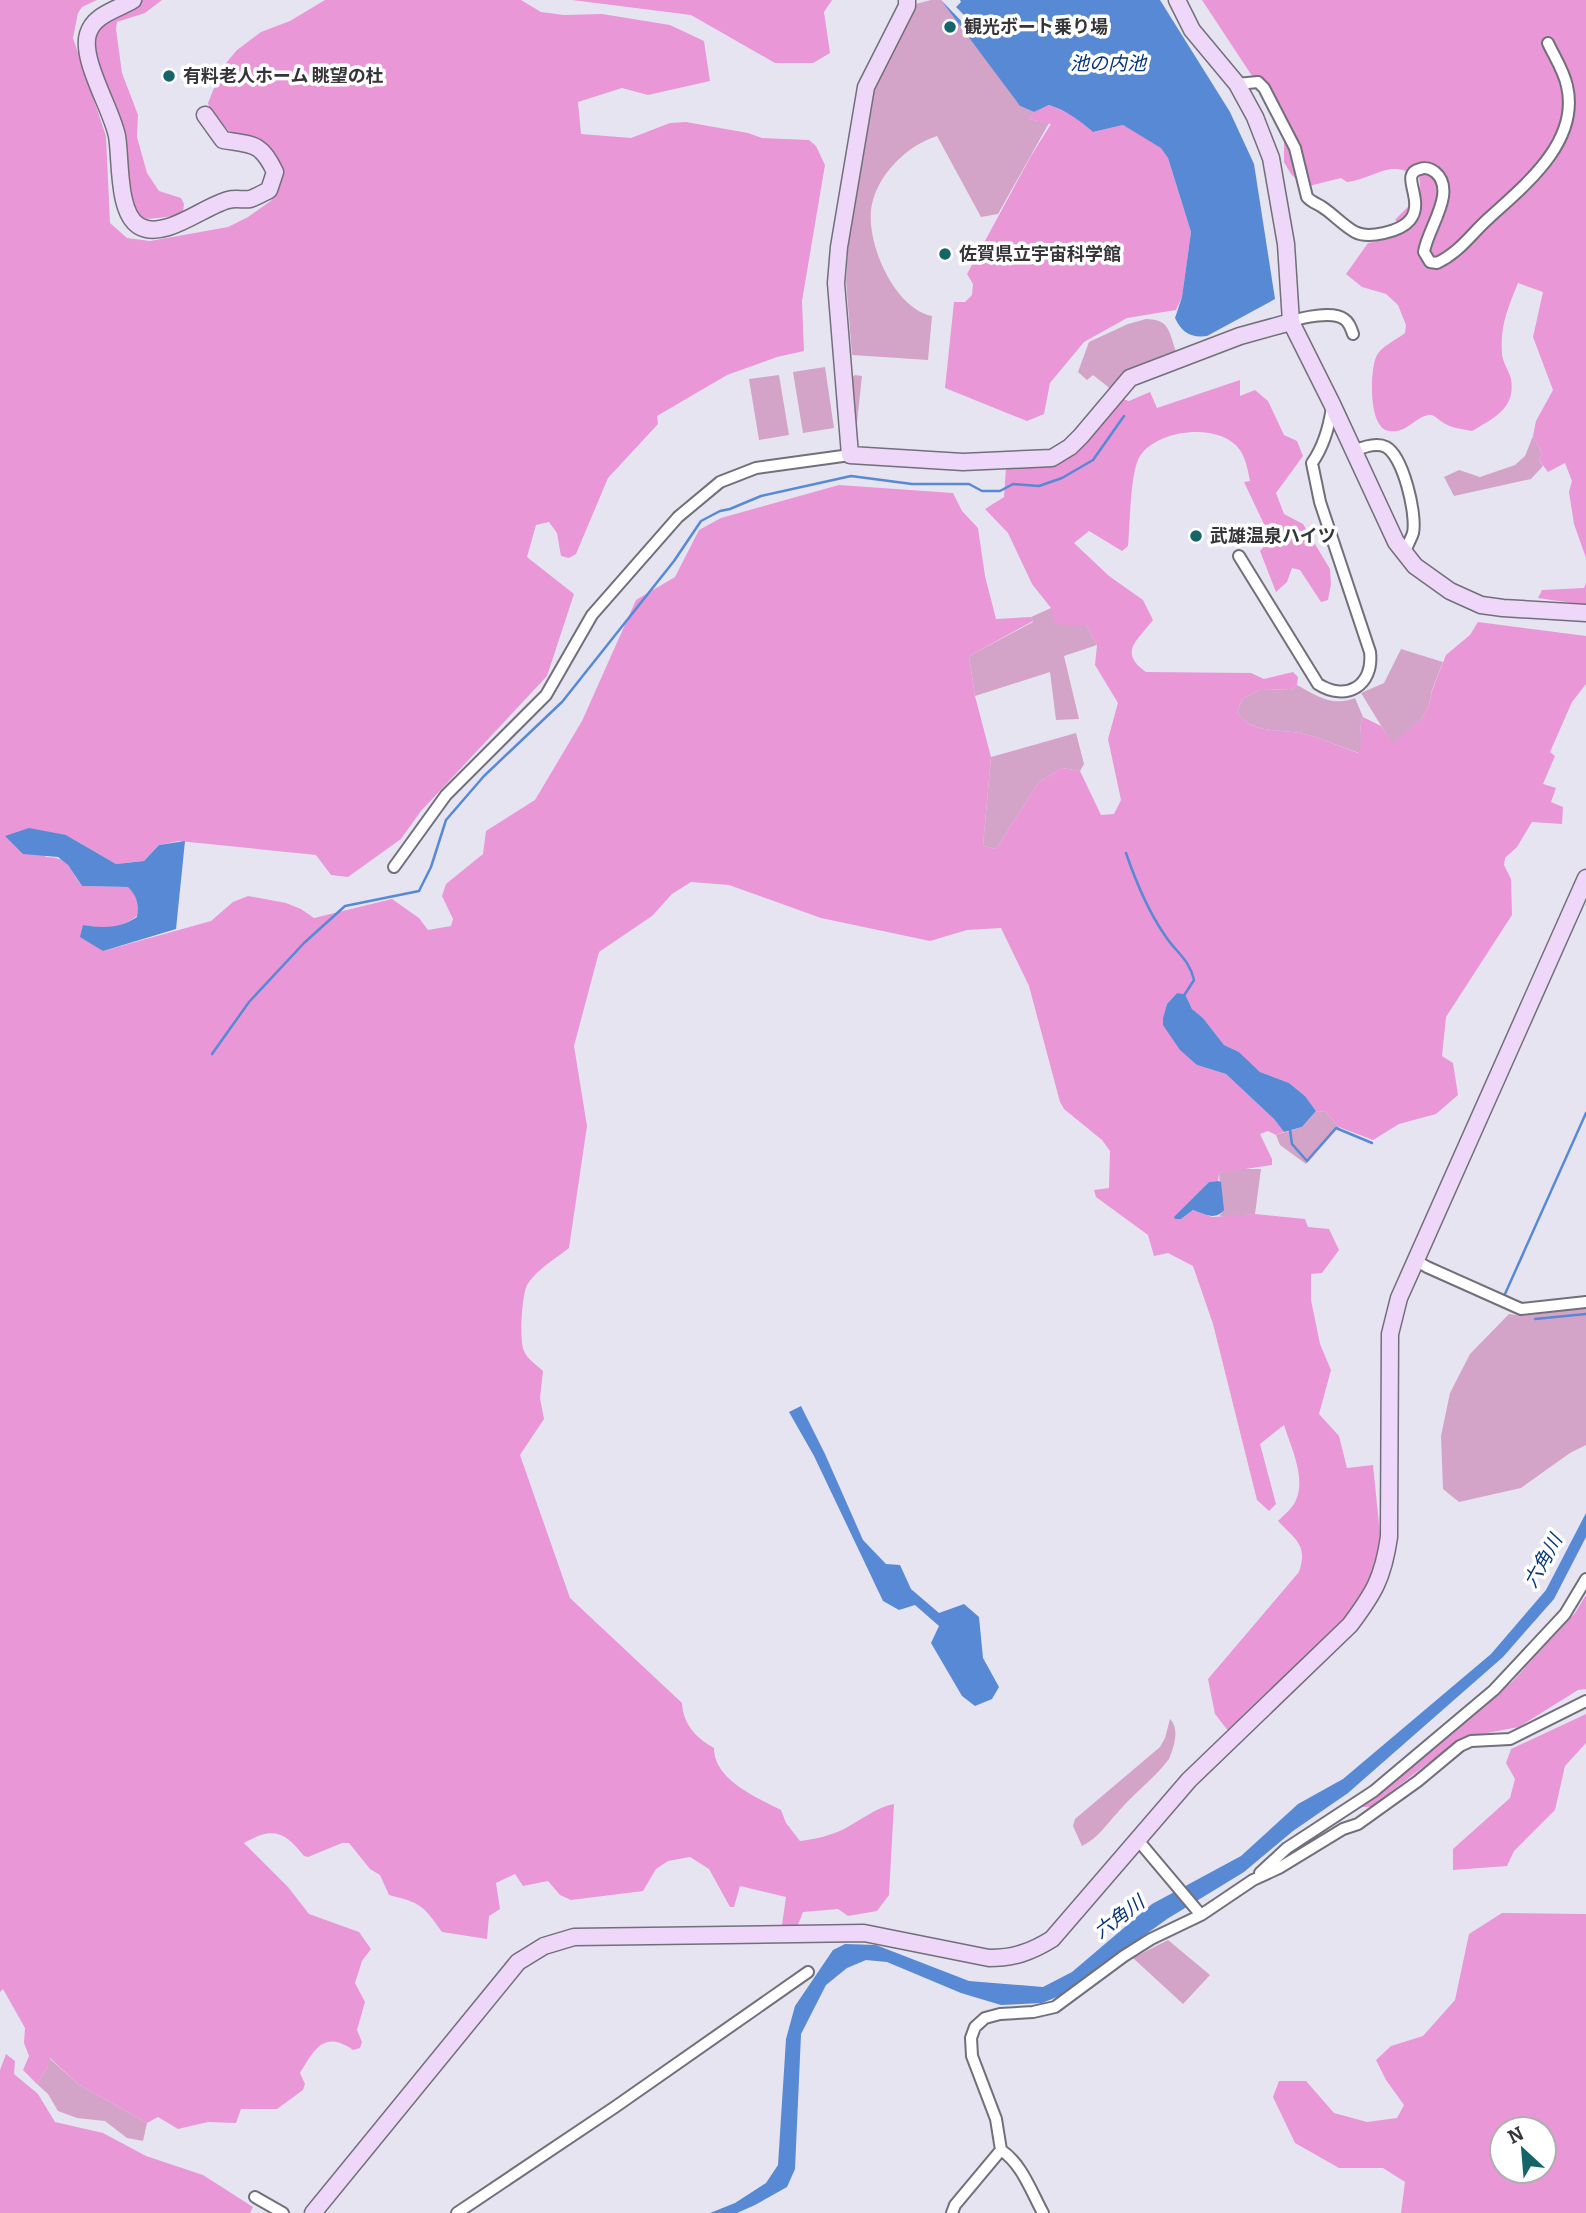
<svg xmlns="http://www.w3.org/2000/svg" width="1586" height="2213" viewBox="0 0 1586 2213" font-family="Bitter,'Noto Sans JP',serif">
<rect width="100%" height="100%" fill="#e7e4f1"/>
<path fill="#d4a3c8" d="M931,0H941L951,11L1020,106L1034,112L1029,119L1049,123L998,214L981,217L937,136C908,145 879,173 872,204C864,240 894,309 932,316L928,360L852,355L846,281L854,158L866,107L912,5Z
M1146,319C1171,319 1169,334 1177,354L1112,390L1093,375L1087,380L1078,372L1089,342L1128,324Z
M825,367L834,428L803,433L793,372Z
M779,375L789,435L759,440L749,379Z
M855,375L862,376L856,432L857,437L853,438L849,379Z
M1533,436L1542,453L1539,460L1543,466L1531,479L1454,496L1444,477L1459,470L1480,477L1515,465L1525,456Z
M1051,608L1087,626L1097,645L1064,656L1079,719L1056,720L1050,672L975,696L969,656L1033,622L1031,617Z
M1401,649L1443,662L1432,690L1429,705L1422,718L1393,745L1361,693L1384,683Z
M1297,685C1317,696 1332,707 1355,698L1363,717C1357,729 1365,741 1359,753C1339,746 1319,737 1299,733C1278,729 1251,734 1237,712L1242,699L1261,689L1291,690Z
M1076,733L1084,764L1080,771L1062,768L1039,782L996,849L983,846L991,757Z
M1316,1111L1326,1112L1339,1127L1306,1164L1280,1145L1276,1135L1302,1127Z
M1238,1169H1261L1255,1214L1224,1217L1219,1215L1222,1213L1219,1173Z
M1586,1308V1445L1570,1453L1521,1488L1459,1502L1443,1489L1441,1436L1450,1393L1470,1354L1509,1314L1522,1316Z
M1170,1719C1180,1729 1174,1747 1169,1759C1154,1779 1134,1793 1118,1812C1106,1825 1098,1838 1082,1846L1073,1826L1075,1819L1160,1747L1165,1738Z
M1168,1940L1210,1975L1183,2004L1133,1958Z
M49,2058L78,2084L147,2123L143,2141L127,2138L105,2121L77,2118L58,2111L48,2094L37,2084L47,2068Z"/>
<path fill="#e997d7" fill-rule="evenodd" d="M0,0H97L82,7L78,13L73,38L106,136L110,223L127,238L150,241L228,227L248,217L272,200L269,175L263,163L236,139L210,110L208,103L222,68L237,50L261,32L290,21L325,0H521L541,12L564,15L602,14L670,25L704,41L710,81L648,95L622,88L578,102L581,134L631,138L670,123L686,122L748,133L762,138L809,140L816,146L825,165L802,301L804,351L777,357L727,375L657,416L658,424L608,478L576,554L569,558L561,556L557,533L549,522L536,525L527,557L574,594L547,676L421,811L401,839L348,877L331,875L316,855L179,841L159,845L144,861L116,864L66,835L45,857C71,857 68,869 82,886L129,887C137,896 139,904 137,916C117,931 105,928 83,925L103,951L211,921L233,902L248,896L286,903L301,909L314,918L392,899L419,918L428,930L451,926L453,919L442,896L446,884L483,854L486,831L535,800L582,721L636,600L675,577L699,530L721,518L839,485L953,493L962,511L978,528L985,576L996,619L1031,617L1033,621L969,656L975,696L991,757L983,846L996,849L1039,782L1062,768L1080,771L1101,815L1114,814L1121,800L1108,739L1118,703L1095,665L1097,645L1087,626L1054,624L1051,608L1032,584L1008,533L985,509L1004,497L1006,468L1040,466L1120,398L1129,401L1150,392L1157,408L1240,380V396L1255,390L1268,401L1284,435L1297,441L1303,456L1276,493L1284,514L1303,524L1330,569L1331,584L1328,600L1321,602L1300,570L1292,568L1287,582L1276,592L1260,551L1271,539L1244,482L1250,481C1248,471 1246,459 1240,450C1220,422 1158,429 1140,456C1130,471 1130,527 1128,546L1122,551L1089,531L1074,543L1109,576L1143,600L1153,620C1137,641 1118,652 1146,672L1251,673L1264,679L1293,672L1298,677L1297,685L1291,690L1261,689L1242,699L1237,712C1251,734 1278,729 1299,733C1319,737 1339,746 1358,753C1365,741 1357,729 1363,717L1381,726L1393,744L1422,718L1429,705L1432,691L1446,655L1470,635L1478,622L1586,636V684L1572,702L1550,752L1555,756L1543,784L1556,788L1551,802L1563,807L1562,824L1532,822L1517,847L1505,858L1504,865L1511,879L1512,915L1446,1017L1442,1056L1453,1063L1458,1095L1436,1114L1399,1124L1373,1140L1339,1127L1326,1112L1316,1111L1305,1096L1289,1083L1260,1072L1239,1052L1224,1045L1203,1018L1192,1009L1185,994L1177,993L1167,1004L1163,1018L1197,1065L1226,1074L1274,1119L1284,1132L1276,1135L1268,1131L1260,1134L1272,1159V1165L1219,1173L1218,1181L1209,1182L1174,1218L1181,1219L1193,1210L1212,1217L1255,1214L1305,1219L1308,1227L1329,1229L1339,1250L1322,1273L1311,1274V1300L1320,1344L1331,1370L1319,1414L1339,1436L1347,1468L1373,1465L1380,1534L1374,1572L1344,1621L1229,1732L1215,1714L1208,1679L1299,1572C1308,1545 1296,1540 1278,1521C1284,1515 1293,1508 1296,1500C1306,1478 1291,1447 1284,1425L1260,1444L1276,1504L1269,1511L1257,1500L1213,1324L1193,1266L1168,1253L1154,1256L1148,1235L1096,1197L1094,1190L1109,1188L1110,1151L1102,1140L1064,1109L1060,1102L1029,986L1001,928L967,930L930,941L821,918L729,885L691,882L672,894L652,916L599,952L574,1046L587,1126L569,1248C555,1259 536,1270 527,1285C522,1295 519,1341 524,1351C527,1359 537,1365 543,1371L540,1398L544,1419L520,1455L570,1598L682,1703C683,1724 696,1738 714,1748C714,1780 756,1797 781,1810L786,1823L800,1841C815,1839 830,1836 844,1829C861,1820 875,1808 894,1804L889,1895L877,1911L848,1916L838,1909L803,1912L798,1925H782L786,1897L740,1886L734,1907H730L709,1869L690,1857L668,1861L656,1869L643,1891L571,1900L560,1895L548,1881L523,1886L515,1874L496,1883L500,1909L489,1916L487,1939L442,1932C423,1905 421,1903 389,1895L380,1875L370,1869L349,1843H342L308,1857L304,1856C285,1832 273,1826 244,1843L288,1887L309,1914L359,1932L371,1949L362,1961L355,1983L365,2002L357,2030L362,2042L360,2048L353,2050C324,2030 315,2049 300,2073L305,2084L303,2090L277,2109H241L236,2123L208,2122L178,2129L158,2117L147,2123L78,2084L50,2058L47,2068L37,2084L23,2070L29,2056L24,2043L25,2028L3,1989L0,1992Z
M131,0H162L145,13L117,22L116,29L122,73L138,115L137,137L147,173L159,191L181,198L184,204L183,212C174,217 145,221 135,217L94,41L104,21Z
M572,0H832L824,12L830,53L813,63H775L691,15Z
M1202,0H1586V558L1574,524L1569,492L1572,481L1565,463L1548,472L1539,460L1542,453L1533,436L1536,421L1553,390L1533,337L1543,292L1518,283C1508,308 1500,325 1502,353C1502,362 1509,370 1511,379C1516,408 1494,418 1472,431C1461,429 1451,428 1442,422C1437,419 1434,414 1428,415C1414,418 1406,434 1389,431C1368,428 1370,372 1376,357C1380,347 1396,340 1405,333L1406,325L1398,305L1386,294L1362,287L1346,274L1368,243L1391,238L1403,227L1395,220C1406,208 1424,195 1419,177C1388,158 1377,178 1347,182L1341,178L1309,186L1302,185L1291,174L1284,162V134L1258,85Z
M1049,105L1074,116L1093,132L1123,125L1161,147L1168,158L1191,232L1182,297L1176,310L1127,318L1084,342L1050,383L1044,414L1027,421L945,388L954,302H965L972,295L973,284L967,274L1031,156L1051,124L1029,119L1034,112Z
M1586,583V605L1538,598L1542,590L1584,588Z
M1586,1595V1689L1578,1690L1519,1727L1461,1738L1371,1807H1361L1512,1682L1575,1613Z
M1586,1714V1743L1565,1766L1555,1810L1514,1851L1507,1866L1453,1870V1849L1510,1798L1515,1779L1506,1763L1511,1749Z
M1502,1913L1586,1914V2213H1401L1405,2182L1383,2168H1339L1295,2143L1273,2097L1279,2081H1306L1334,2113L1367,2122L1397,2118L1404,2105L1386,2080L1376,2060L1391,2046L1423,2036L1455,2000L1469,1934ZM1502,2129H1544V2171H1502Z
M6,2054L15,2061L14,2074L38,2094L55,2122L103,2133L146,2156L203,2175L253,2207L250,2213H0V2070Z"/>
<path fill="#5789d4" d="M941,0H1160L1230,112L1254,164L1275,299L1207,336C1191,338 1182,333 1175,318L1182,297L1191,232L1168,158L1161,148L1123,125L1093,132C1079,120 1067,111 1049,105L1034,112L1020,106Z
M29,828L66,835L116,864L144,861L159,845L185,841L176,929L103,951L80,937L83,925C103,928 119,929 137,917C139,904 137,896 128,887L82,886L68,865L58,857L23,854L5,836Z
M1177,993L1185,994L1192,1009L1203,1018L1224,1045L1239,1052L1260,1072L1289,1083L1305,1096L1316,1111L1302,1127L1284,1132L1274,1119L1226,1074L1197,1065L1180,1050L1163,1025V1018L1167,1004Z
M1218,1181L1221,1182L1224,1210C1215,1221 1205,1214 1193,1210L1181,1219H1175L1174,1217L1209,1182Z
M801,1406L825,1454L863,1540L886,1564L900,1565L911,1589L939,1613L964,1604L979,1617L983,1658L999,1687L992,1699L975,1706L962,1696L931,1643L939,1626L915,1605L899,1610L883,1601L814,1456L789,1412Z
M1586,1513V1537L1554,1599L1503,1657L1348,1793L1293,1831L1244,1872L1167,1919L1062,1995L1042,2003L1001,2005L961,1993L887,1962L866,1960L847,1968L826,1985L801,2034L795,2169L787,2187L755,2205L737,2213H710L735,2203L766,2183L778,2165L786,2039L795,2006L833,1950L845,1944L876,1945L969,1981L1043,1987L1072,1972L1152,1904L1241,1856L1298,1804L1343,1779L1491,1654L1546,1590Z"/>
<path fill="#e7e4f1" d="M941,0H960L961,2L956,7L974,25L969,29Z"/>
<g fill="none" stroke-linecap="round" stroke-linejoin="round">
<path stroke="#5789d4" stroke-width="2.5" d="M1126,853C1136,882 1147,909 1164,934C1175,952 1189,958 1194,980L1185,994
M212,1054L249,1002L304,943L345,906L419,891L431,867L446,820L484,776L562,702L674,561L701,521L720,511L730,509L761,496L851,476L912,484H969L982,491H1000L1013,484L1039,486L1062,478L1093,460L1124,416
M1290,1130L1292,1144L1307,1161L1336,1128L1372,1143
M1505,1294L1586,1113
M1535,1319L1586,1314"/>
<g stroke="#716f79" stroke-width="14">
<path id="street" d="M1237,84L1258,82L1264,88L1295,148L1307,197C1312,203 1319,204 1325,209C1335,216 1344,226 1355,232C1368,239 1400,232 1410,220C1426,200 1398,174 1420,169C1425,167 1431,169 1435,172C1458,191 1427,229 1424,252L1430,262L1437,263C1460,252 1471,234 1489,218C1525,185 1580,142 1567,86C1564,71 1554,56 1548,43
M1291,322C1302,317 1333,311 1344,319C1349,322 1351,328 1353,334
M1354,451C1363,447 1376,442 1386,447C1403,456 1417,514 1413,533C1411,539 1407,546 1404,553
M1239,556L1318,684C1346,702 1374,686 1370,652L1320,502L1312,463C1324,446 1329,428 1332,407
M394,867L446,795L546,695L592,615L678,517L720,482L756,468L850,455
M1415,1260L1427,1267L1521,1309L1586,1302
M1137,1839L1201,1915
M1260,1873L1287,1848L1374,1791L1494,1690L1565,1614L1586,1579
M1001,2150C1022,2164 1031,2191 1043,2213
M255,2197L283,2213
M457,2213L615,2107L808,1972
M952,2213L955,2205L1001,2150L996,2119L972,2056L971,2038L975,2027L985,2018L1000,2014L1033,2012L1055,2007L1124,1956L1151,1939L1201,1915L1253,1880L1279,1868L1343,1829L1358,1824L1418,1781L1460,1746L1471,1741L1510,1739L1586,1701"/>
</g>
<g stroke="#716f79" stroke-width="19">
<path id="secondary" d="M133,0C117,10 94,14 88,34C80,59 112,110 117,136C121,159 117,213 139,226C164,241 204,206 228,200C235,198 243,200 250,199C256,197 263,193 269,190L275,172C261,142 253,145 223,140L205,115
M907,0V6L866,87L839,247L836,283L850,455L963,462L1052,458L1070,447L1081,436L1130,378L1240,336L1291,322
M1177,0L1192,30L1237,84L1255,117L1271,158L1286,244L1291,322L1332,404L1396,542L1415,566L1450,591L1481,605L1503,608L1586,613
M313,2213L518,1962L544,1946L574,1937L864,1933L989,1958C1014,1958 1031,1952 1052,1939L1189,1780L1350,1625C1374,1593 1383,1578 1389,1537L1390,1334L1399,1298L1586,878"/>
</g>
<use href="#street" stroke="#fff" stroke-width="10"/>
<use href="#secondary" stroke="#eed7f8" stroke-width="16"/>
</g>
<g fill="#156468" stroke="#fff" stroke-width="2.5">
<circle cx="950" cy="27" r="7"/>
<circle cx="169" cy="76" r="7"/>
<circle cx="945" cy="254" r="7"/>
<circle cx="1196" cy="536" r="7"/>
</g>
<g text-anchor="middle" dominant-baseline="central" stroke-width="7" stroke-linejoin="round" paint-order="stroke">
<g font-size="18" font-weight="bold" fill="#363539" stroke="#fff" text-anchor="start">
<text x="964" y="27">観光ボート乗り場</text>
<text x="183" y="76">有料老人ホーム 眺望の杜</text>
<text x="959" y="254">佐賀県立宇宙科学館</text>
<text x="1210" y="536">武雄温泉ハイツ</text>
</g>
<g font-size="19" font-style="italic" fill="#033578" stroke="#fff">
<text x="1108" y="63">池の内池</text>
<text transform="translate(1543 1561) rotate(-61)">六角川</text>
<text transform="translate(1119 1917) rotate(-37)">六角川</text>
</g>
</g>
<g transform="translate(1523 2150) rotate(334)"><circle r="33" fill="#ffffff" stroke="#afaeb0" stroke-width="2"/>
<path d="M0-5L12 26L0 18L-12 26Z" fill="#156468"/>
<text y="-10" font-size="19" font-weight="bold" text-anchor="middle" fill="#363539">N</text>
</g>
</svg>
